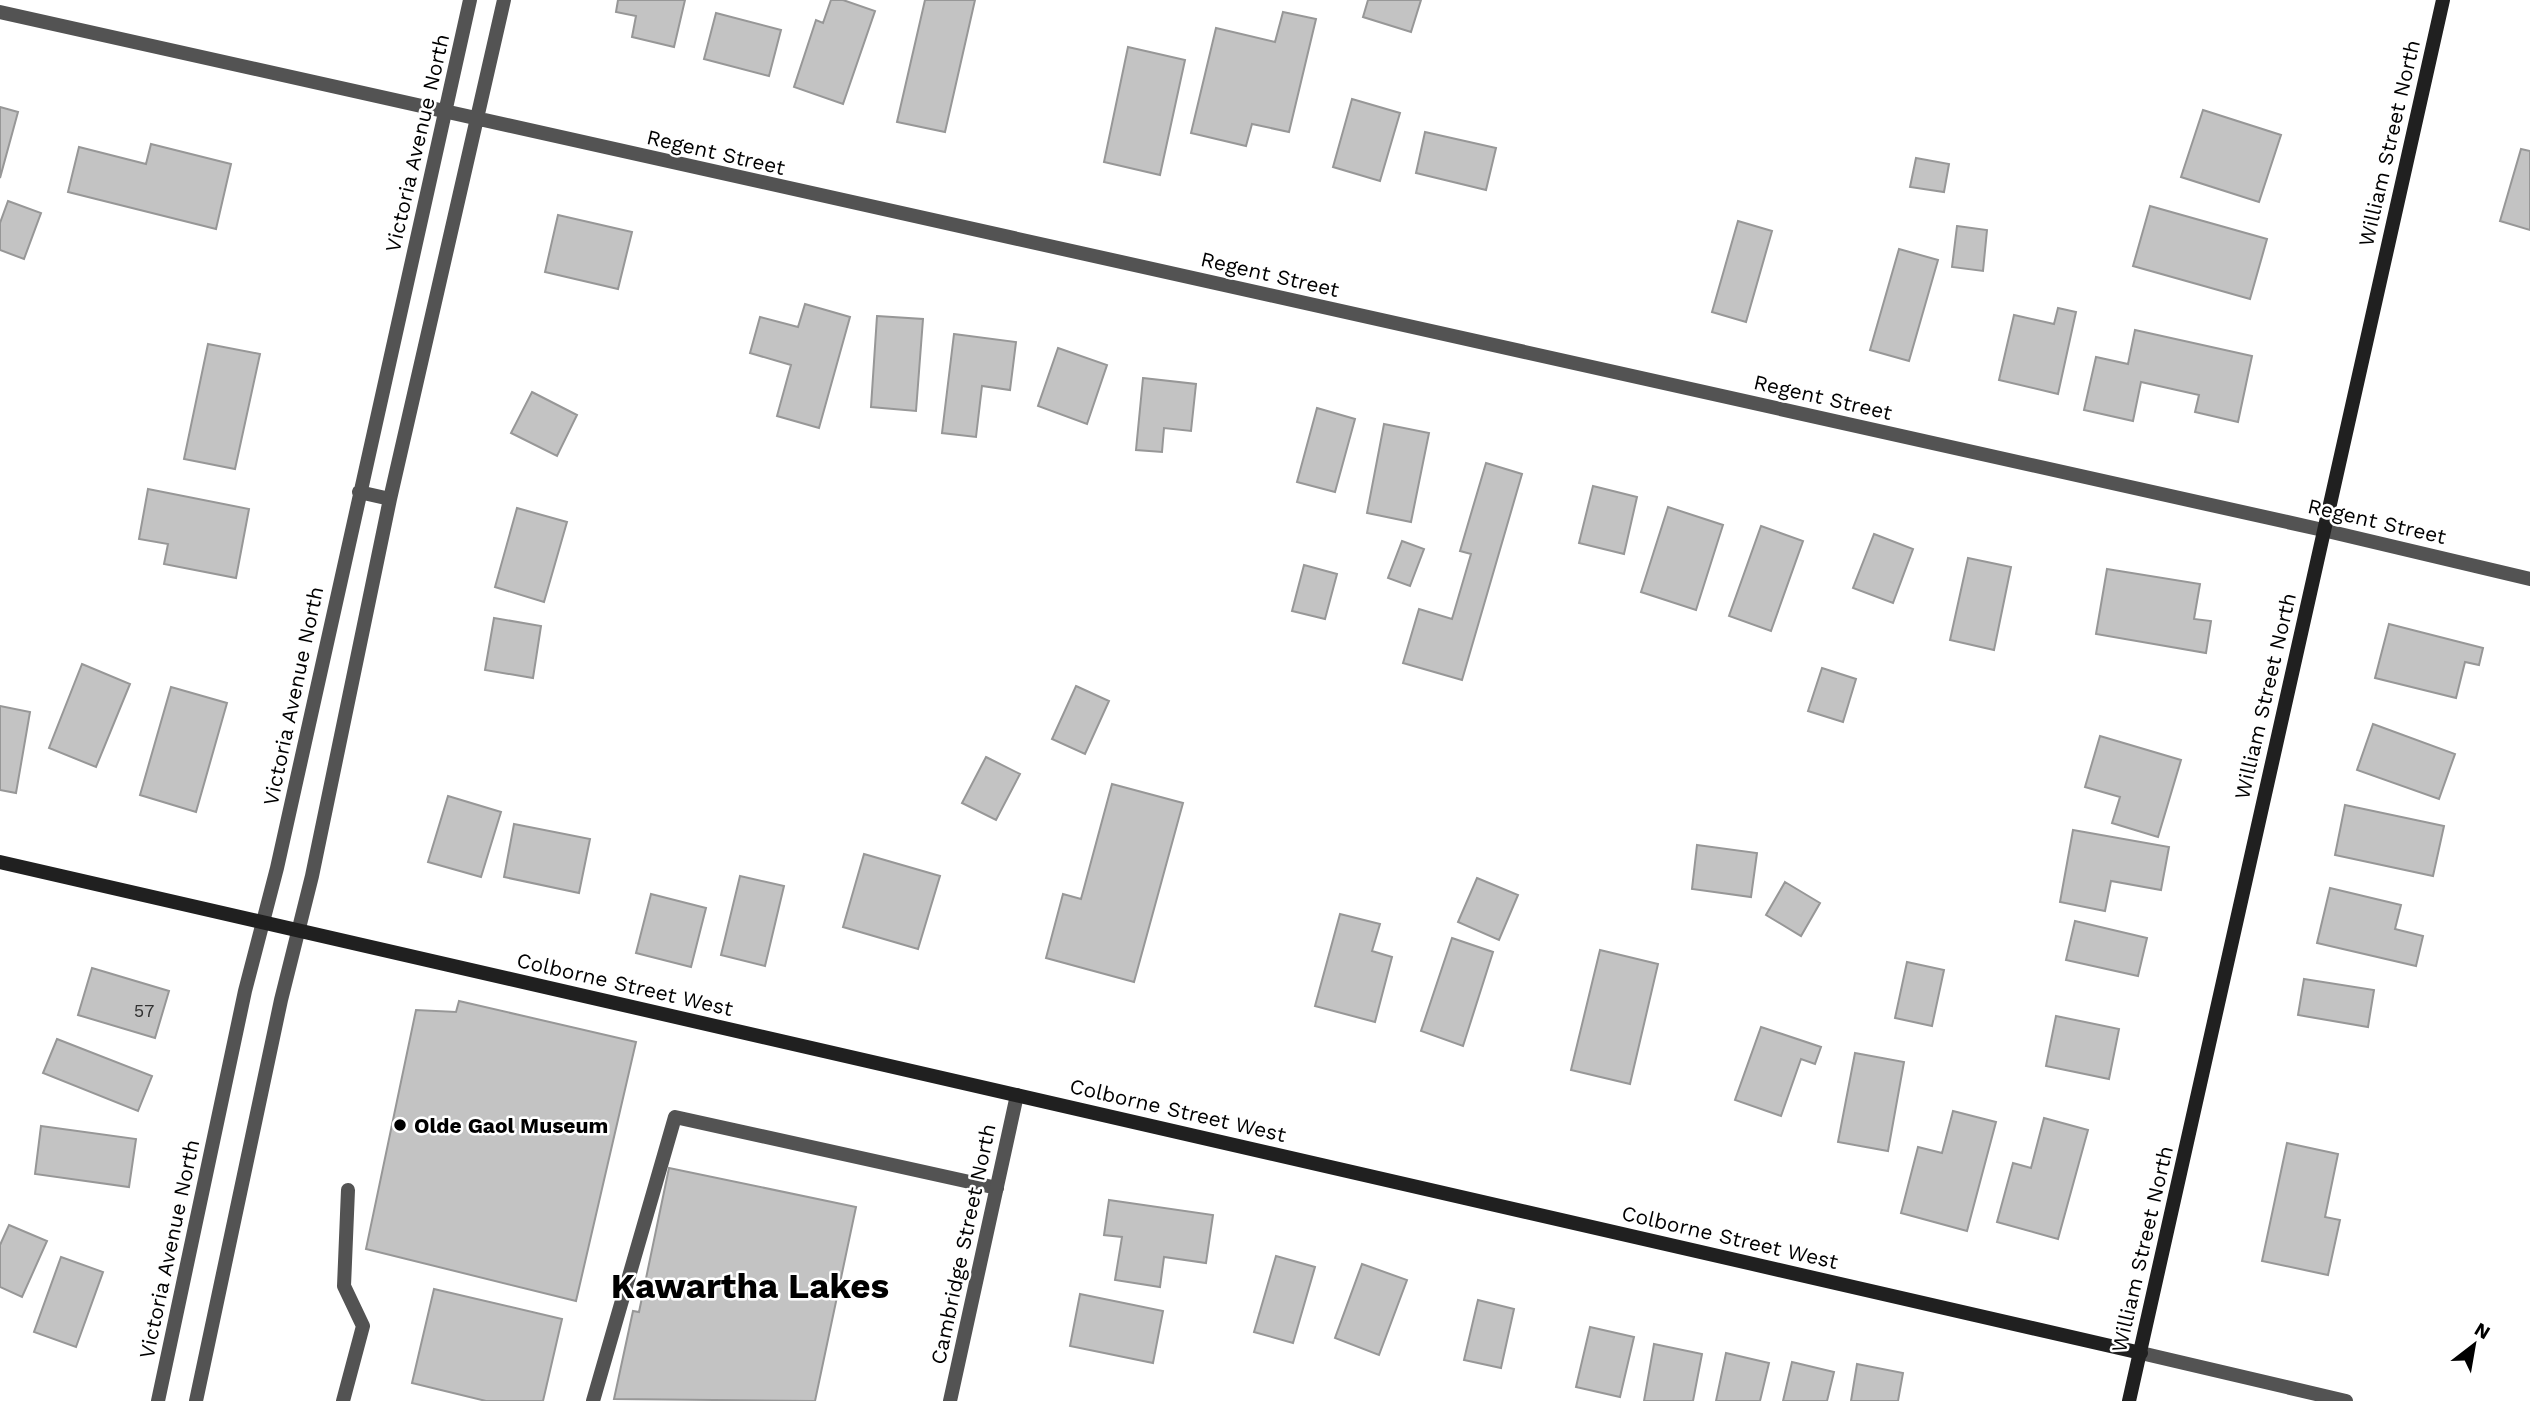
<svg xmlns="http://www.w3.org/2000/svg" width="2530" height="1401" viewBox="0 0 2530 1401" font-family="'Work Sans',sans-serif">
<rect width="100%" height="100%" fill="#fff"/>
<path fill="#c3c3c3" stroke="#979797" stroke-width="2" d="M618,0H685L674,47L632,37L636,16L616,12Z
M831,0H843L875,11L843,104L794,87L816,20L823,23Z
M925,0H975L945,132L897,122Z
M1368,0H1421L1411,32L1363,17Z
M1283,12L1316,19L1289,132L1252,124L1246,146L1191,133L1216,28L1275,42Z
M716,13L781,30L769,76L704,59Z
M1128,47L1185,60L1160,175L1104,162Z
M1352,99L1400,113L1380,181L1333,167Z
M0,107L18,112L0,178Z
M2203,110L2281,135L2259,202L2181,177Z
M1425,132L1496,148L1486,190L1416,173Z
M151,144L231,164L216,229L68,192L79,147L146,164Z
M2521,149L2530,151V230L2500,221Z
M1916,158L1949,164L1944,192L1910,187Z
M8,201L41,213L24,259L0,250V223Z
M2150,206L2267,239L2250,299L2133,266Z
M558,215L632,232L618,289L545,272Z
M1738,221L1772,231L1746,322L1712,312Z
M1957,226L1987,230L1983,271L1952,267Z
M1899,249L1938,260L1909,361L1870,350Z
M805,304L850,317L819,428L777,416L791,365L750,353L760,317L798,327Z
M2058,308L2076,312L2058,394L1999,380L2014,315L2054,324Z
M877,316L923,319L916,411L871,407Z
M2135,330L2252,356L2238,422L2195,412L2199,395L2141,382L2133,421L2084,410L2096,357L2128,364Z
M954,334L1016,342L1010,390L982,386L976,437L942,433Z
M208,344L260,354L235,469L184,459Z
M1058,348L1107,365L1087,424L1038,406Z
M1143,378L1196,384L1191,431L1164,428L1162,452L1136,450Z
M532,392L577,415L557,456L511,433Z
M1317,408L1355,419L1335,492L1297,482Z
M1384,424L1429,433L1411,522L1367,513Z
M1486,463L1522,474L1462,680L1403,663L1419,609L1452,619L1471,554L1460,551Z
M1593,486L1637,497L1624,554L1579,543Z
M148,489L249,509L236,578L164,564L168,544L139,539Z
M1668,507L1723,525L1696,610L1641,592Z
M517,508L567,522L544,602L495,587Z
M1761,526L1803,541L1771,631L1729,616Z
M1874,534L1913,549L1893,603L1853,588Z
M1402,541L1424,549L1410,586L1388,578Z
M1968,558L2011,567L1994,650L1950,640Z
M1304,565L1337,574L1325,619L1292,611Z
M2107,569L2200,584L2194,619L2211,621L2206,653L2096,634Z
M494,618L541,626L533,678L485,670Z
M2389,624L2483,648L2479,665L2465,662L2456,698L2375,678Z
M82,664L130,684L96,767L49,748Z
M1822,668L1856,679L1843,722L1808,711Z
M1076,686L1109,701L1085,754L1052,739Z
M171,687L227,703L196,812L140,795Z
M0,706L30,712L16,793L0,790Z
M2373,724L2455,754L2439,799L2357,770Z
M2100,736L2181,760L2158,837L2112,823L2120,797L2085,787Z
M986,757L1020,774L996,820L962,803Z
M1112,784L1183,803L1134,982L1046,958L1063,894L1081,899Z
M448,796L501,812L481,877L428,862Z
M2345,805L2444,826L2433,876L2335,855Z
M514,824L590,839L579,893L504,877Z
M2073,830L2169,847L2161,890L2111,881L2105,911L2060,902Z
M1697,845L1757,853L1751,897L1692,889Z
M864,854L940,876L918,949L843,927Z
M740,876L784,886L765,966L721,955Z
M1477,878L1518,895L1499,940L1458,922Z
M1785,882L1820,903L1801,936L1766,915Z
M2330,888L2401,905L2395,929L2423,936L2416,966L2317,943Z
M651,894L706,908L691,967L636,953Z
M1340,914L1380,924L1372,951L1392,957L1375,1022L1315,1006Z
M2075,921L2147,938L2138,976L2066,960Z
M1452,938L1493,952L1463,1046L1421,1031Z
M1600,950L1658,964L1630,1084L1571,1070Z
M1907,962L1944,970L1932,1026L1895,1018Z
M92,968L169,991L155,1038L78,1015Z
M2304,979L2374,990L2368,1027L2298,1015Z
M459,1001L636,1042L576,1301L366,1249L416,1010L456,1012Z
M2056,1016L2119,1029L2109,1079L2046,1066Z
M1761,1027L1821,1047L1815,1064L1801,1059L1781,1116L1735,1100Z
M57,1039L152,1076L138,1111L43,1073Z
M1855,1053L1904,1062L1888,1151L1838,1142Z
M1953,1111L1996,1122L1967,1231L1901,1213L1918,1147L1942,1153Z
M2044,1118L2088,1130L2058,1239L1997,1222L2013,1163L2031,1168Z
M41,1126L136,1139L129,1187L35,1174Z
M2287,1143L2338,1154L2325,1217L2340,1220L2328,1275L2262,1261Z
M669,1168L856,1207L815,1401L614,1399L633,1311L639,1312Z
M1109,1200L1213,1215L1206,1263L1164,1257L1160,1287L1115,1280L1122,1237L1104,1235Z
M9,1225L47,1241L22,1297L0,1287V1245Z
M1276,1256L1315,1267L1293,1343L1254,1332Z
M61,1257L103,1272L76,1347L34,1332Z
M1362,1264L1407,1280L1379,1355L1335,1338Z
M434,1289L562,1319L543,1401H486L412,1383Z
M1080,1294L1163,1311L1153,1363L1070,1346Z
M1478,1300L1514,1309L1501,1368L1464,1360Z
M1590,1327L1634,1337L1620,1397L1576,1387Z
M1654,1344L1702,1354L1693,1401H1644Z
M1726,1353L1769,1363L1760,1401H1716Z
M1792,1362L1834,1372L1827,1401H1783Z
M1857,1364L1903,1373L1898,1401H1851Z"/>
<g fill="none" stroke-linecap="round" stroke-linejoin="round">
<path stroke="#535353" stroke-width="14" d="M343,1401L363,1326L344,1286L348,1190
M593,1401L675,1117L997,1188"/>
<path stroke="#535353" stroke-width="14" d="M0,12L2323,530L2530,579
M359,492L390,499
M2141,1353L2346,1401
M158,1401L245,991L277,868L470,0
M196,1401L281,1000L312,876L390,499L504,0
M950,1401L1017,1095"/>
<path stroke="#202020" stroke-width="14" d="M0,862L2141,1353
M2129,1401L2443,0"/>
</g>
<circle fill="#000" stroke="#fff" stroke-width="2.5" cx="400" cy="1125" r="7"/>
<g text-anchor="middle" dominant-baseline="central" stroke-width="5" stroke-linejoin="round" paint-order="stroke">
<g font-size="18" fill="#313131">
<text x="144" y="1010">57</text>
</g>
<g font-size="21" fill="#000" stroke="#fff">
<text transform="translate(417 143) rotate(-77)">Victoria Avenue North</text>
<text transform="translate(2389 143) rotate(-77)">William Street North</text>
<text transform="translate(716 152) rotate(13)">Regent Street</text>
<text transform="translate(1270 274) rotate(13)">Regent Street</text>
<text transform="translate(1823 397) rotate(13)">Regent Street</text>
<text transform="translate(2377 521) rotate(13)">Regent Street</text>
<text transform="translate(293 696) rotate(-78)">Victoria Avenue North</text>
<text transform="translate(2265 696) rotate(-77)">William Street North</text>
<text transform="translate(625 984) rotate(13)">Colborne Street West</text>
<text transform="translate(1178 1110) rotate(13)">Colborne Street West</text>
<text transform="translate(1730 1237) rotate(13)">Colborne Street West</text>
<text transform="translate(963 1244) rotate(-78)">Cambridge Street North</text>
<text transform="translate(169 1249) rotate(-78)">Victoria Avenue North</text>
<text transform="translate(2142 1249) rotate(-77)">William Street North</text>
</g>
<g font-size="21" font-weight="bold" fill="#000" stroke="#fff" text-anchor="start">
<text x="414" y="1125">Olde Gaol Museum</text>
</g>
<g font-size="35" font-weight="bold" fill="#000" stroke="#fff">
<text x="750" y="1286">Kawartha Lakes</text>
</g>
</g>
<g transform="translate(2474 1345) rotate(31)" stroke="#ffffff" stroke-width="5" paint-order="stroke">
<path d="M0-5L12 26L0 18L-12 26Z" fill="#000000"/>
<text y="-10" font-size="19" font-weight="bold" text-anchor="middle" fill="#000000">N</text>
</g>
</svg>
